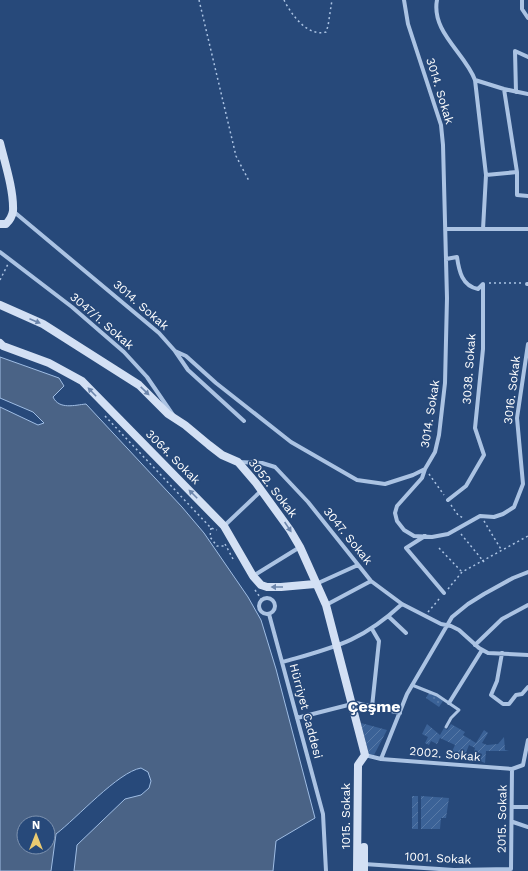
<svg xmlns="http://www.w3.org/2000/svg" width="528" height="871" viewBox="0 0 528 871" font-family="'Work Sans',sans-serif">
<defs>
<pattern id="grass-dots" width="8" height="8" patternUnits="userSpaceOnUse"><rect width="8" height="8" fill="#3b6297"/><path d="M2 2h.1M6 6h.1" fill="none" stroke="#587aa7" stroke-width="1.8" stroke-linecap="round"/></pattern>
<pattern id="garden-furrows" width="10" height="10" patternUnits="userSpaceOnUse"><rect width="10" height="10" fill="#3b6297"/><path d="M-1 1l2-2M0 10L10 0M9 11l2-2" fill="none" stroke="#587aa7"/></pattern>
</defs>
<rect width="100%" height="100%" fill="#27497a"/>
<path fill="url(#grass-dots)" d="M430,691L443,701L439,707L426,698Z"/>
<path fill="url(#garden-furrows)" d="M361,723L387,730L374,755L369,754Z
M427,724L440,735L444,728L447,730L451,724L465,732L463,735L476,743L484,730L488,733L482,743L487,745L498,744L504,737L505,750L509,751H486L485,763L480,761L482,754L474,751L475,748L469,745L463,760L449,758L455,745L440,738L437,744L431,741L429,745L425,743L428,737L422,734Z
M412,796H418V829H412Z
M421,796L449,798L446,818H441L440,829H421Z"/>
<path fill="#4a6386" stroke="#9fbde4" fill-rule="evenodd" d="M0,357L59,378L64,386L53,397C59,410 75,405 86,404L182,507L204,533L248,597L261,620L276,669L315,818L276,841L273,871H74L77,845L125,799L141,795L149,788L151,781L148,772L141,768C118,772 77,818 56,834L51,871H0V407L38,425L44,423L33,412L0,398ZM24,823H48V847H24Z"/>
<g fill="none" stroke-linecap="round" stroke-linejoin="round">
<path stroke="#abc3e3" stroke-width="1.5" stroke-dasharray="2 3" stroke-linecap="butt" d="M199,0L236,156L249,181
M284,0C291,14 307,37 326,32L328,26L332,0
M0,280L8,264
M489,283H521
M105,416L211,528L217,530
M429,474L444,495
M451,505L458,515L463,518
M484,521L502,551
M211,528L210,537L217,546H225
M461,534L484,562
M225,544L233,559
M439,548L462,572
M448,589L462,572L528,536
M255,590L262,600
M428,612L440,598"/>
<path stroke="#abc3e3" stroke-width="3" d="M412,685L437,695L459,710L451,718L446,727"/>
<path stroke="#abc3e3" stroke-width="4" d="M437,0C431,32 465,53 475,80L486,175L483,229
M522,0V9L528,18
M475,80L504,89L528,94
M504,89L517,172V195L528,196
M516,92L515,51L528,57
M486,175L517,172
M13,211L159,333L175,351L186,356L216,383L291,442L357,480L385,484L413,475L425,469L435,452L439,435L445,383L447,298L443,145L441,125L408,24L404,0
M445,229H528
M0,252L72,307L124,352L147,377L173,415
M446,259L457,257C459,271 462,286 478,289L483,284V349L475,428L484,455L466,486L448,500
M527,284H528
M175,351L188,370L244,421
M238,462L262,463L275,467L308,502L371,581L402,604L441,624L451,626L459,630L479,648L488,653L528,655
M425,469L422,478L397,506L395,513L397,521L404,530L414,536L432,537L448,534L480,516L494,517L503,514L514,507L523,484L517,418L528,344
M224,526L261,491
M425,536L406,548L444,593
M253,576L300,547
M316,584L358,565
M259 606a8 8 0 1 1 16 0a8 8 0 1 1-16 0Z
M326,605L371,581
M269,614L323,814L326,871
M388,616L406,633
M372,629L379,641L372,707
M475,645L502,619L528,605
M502,653L497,681L491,695L503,704H509L516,695L522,694L528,687
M283,662C335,647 361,642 402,604
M449,703L482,650
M297,718L356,703L400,713
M365,755L381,759L512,769L523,765L528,740
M381,759L407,694L452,617L468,604L484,594L513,578L528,572
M513,807H528
M513,822L528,827
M364,864L454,870L511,869L512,769"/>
<path stroke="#d3e0f4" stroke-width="8" d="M0,143C5,163 14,191 13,211C12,217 10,220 6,224H0
M0,305L43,324L139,385L168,414L185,425L209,445L222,455L238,462L256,483L290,530L300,547L326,605L365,755L358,765L357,871
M0,343L3,346L49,363L82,381L224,526L253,576L261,585L267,587H281L315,584
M364,847V871"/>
</g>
<defs><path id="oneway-solid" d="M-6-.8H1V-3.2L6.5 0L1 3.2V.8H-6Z"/></defs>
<g fill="#6c85ab">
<use href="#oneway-solid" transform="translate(35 321) rotate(23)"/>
<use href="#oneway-solid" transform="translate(145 391) rotate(44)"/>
<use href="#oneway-solid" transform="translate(92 392) rotate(-134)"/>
<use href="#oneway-solid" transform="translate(193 494) rotate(-135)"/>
<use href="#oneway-solid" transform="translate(288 527) rotate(56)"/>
<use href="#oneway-solid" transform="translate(277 587) rotate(180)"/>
</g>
<g text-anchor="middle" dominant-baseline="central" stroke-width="3" stroke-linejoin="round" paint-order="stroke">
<g font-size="12" fill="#fff" stroke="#27497a">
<text transform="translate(440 91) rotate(73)">3014. Sokak</text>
<text transform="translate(141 305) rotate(41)">3014. Sokak</text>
<text transform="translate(102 321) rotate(41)">3047/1. Sokak</text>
<text transform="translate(469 369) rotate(-86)">3038. Sokak</text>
<text transform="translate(512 390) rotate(-83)">3016. Sokak</text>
<text transform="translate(430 414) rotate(-81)">3014. Sokak</text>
<text transform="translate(173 457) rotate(45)">3064. Sokak</text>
<text transform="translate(273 488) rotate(52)">3052. Sokak</text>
<text transform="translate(348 536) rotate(51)">3047. Sokak</text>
<text transform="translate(306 711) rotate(75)">Hürriyet Caddesi</text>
<text transform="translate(445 754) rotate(5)">2002. Sokak</text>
<text transform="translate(346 816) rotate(-90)">1015. Sokak</text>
<text transform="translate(502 819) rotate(-89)">2015. Sokak</text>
<text transform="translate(438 858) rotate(3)">1001. Sokak</text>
</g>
<g font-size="16" font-weight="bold" fill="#fff" stroke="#27497a">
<text x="374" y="706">Çeşme</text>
</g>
</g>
<g transform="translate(36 835)"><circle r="19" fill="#27497a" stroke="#7d92af"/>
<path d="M0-3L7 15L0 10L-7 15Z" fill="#ebcb71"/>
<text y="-6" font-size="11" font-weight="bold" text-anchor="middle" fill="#ffffff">N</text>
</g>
</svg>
